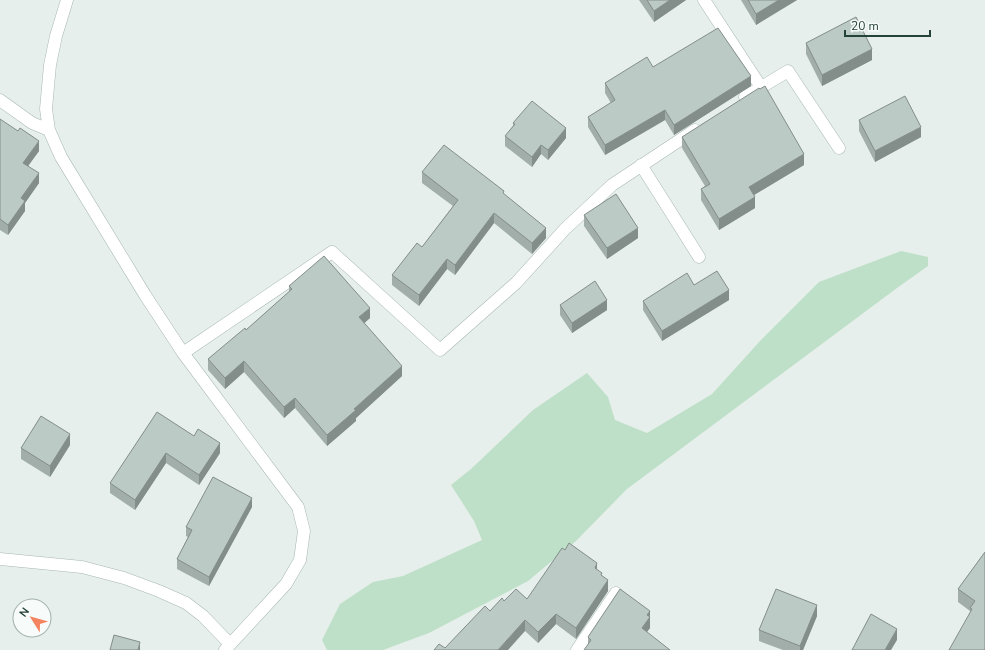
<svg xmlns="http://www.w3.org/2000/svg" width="985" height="650" viewBox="0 0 985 650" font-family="'Nunito Sans',sans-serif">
<rect width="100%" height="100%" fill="#e6efeb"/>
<path fill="#bfe0c8" d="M901,251L928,257V266L897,288L627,489L576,541L528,581L429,633L383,650H327L322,640L340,604L373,582L403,576L482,540L474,521L451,485L471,469L533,410L587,373L608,397L615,420L647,433L712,394L760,341L819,282Z"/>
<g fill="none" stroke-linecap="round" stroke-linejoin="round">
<g stroke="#a8b8b2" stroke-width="13">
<path id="minor" d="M67,0L56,36L50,65L46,109L49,130L61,157L145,295L183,353L298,507L304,531L300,560L286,584L225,650
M704,0L761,87
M745,97L788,71L839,148
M0,100L32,123L49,130
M641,165L699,257
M183,353L332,252L440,350L516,283L565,229L612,185L695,130
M0,559L82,567L124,578L159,591L186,603L203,616L230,644
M577,650L616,593"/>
</g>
<use href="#minor" stroke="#fff" stroke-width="12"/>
</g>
<path fill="#a1aea9" d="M639,0H686L654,22Z
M741,0H797L756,25Z
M806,43L872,60L822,86L806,54Z
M653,67L751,86L674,135L665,120L605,155L588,127V117L611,103L605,93V83Z
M0,119L39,151L28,166L39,183L25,203V211L8,235L0,230Z
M859,120L921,137L875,162L859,131Z
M513,123L566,138L548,160L541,154L532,167L505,146V136L513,126Z
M682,137L804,165L754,195L755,208L719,230L701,200V189L705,186L682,148Z
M422,172L504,194L546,238L532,254L494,223L455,275L447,269L419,306L392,285V275L422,247L453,206L422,183Z
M584,215L638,238L607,259L584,226Z
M694,285L729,300L662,341L643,310V301Z
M289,286L370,318L364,323L402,376L356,418V421L327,446L295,408L284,418L244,372L225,389L208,370V359L246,330L289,292Z
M560,305L607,310L572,333L560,315Z
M194,436L220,453L199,485L166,463L135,510L110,493V483Z
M70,445L50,477L21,459V448Z
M252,507L209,586L177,569V559L188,537L186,536V527Z
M565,550L597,569L608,591L576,639L556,624L538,643L525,631L445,648L490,611L504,601L527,599Z
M985,552V650L970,611L958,602V589Z
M650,611V628L647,632L588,644V637Z
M817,616L803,650H783L759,641V630Z"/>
<path fill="#838d89" d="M670,0H686L654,22V11Z
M779,0H797L756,25V14Z
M872,49V60L822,86V75Z
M751,76V86L674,135V125Z
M665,110V120L605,155V145Z
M921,127V137L875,162V151Z
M566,128V138L548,160V150Z
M39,141V151L23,173V163Z
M541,145V154L532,167V157Z
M804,154V165L749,198V187Z
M39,173V183L25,203V211L8,235V225L21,198Z
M755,197V208L719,230V219Z
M494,213V223L455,275V265Z
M546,228V238L532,254V243Z
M638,228V238L607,259V248Z
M447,259V269L419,306V295Z
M729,290V300L662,341V331Z
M607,300V310L572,333V323Z
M370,308V318L359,328V317Z
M244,361V372L225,389V378Z
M402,366V376L356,418V421L327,446V435L354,409Z
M295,398V408L284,418V407Z
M70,434V445L50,477V466Z
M220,443V453L199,485V475Z
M166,453V463L135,510V500Z
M252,498V507L209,586V577Z
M597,563V574L595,568Z
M608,580V591L576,639V628Z
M817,605V616L803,650H800V646Z
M650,611V628L642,638V628L647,615Z
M556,614V624L538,643V632Z
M525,620V631L508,650H498Z
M897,629V640L891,650H885Z
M140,642V650H138Z"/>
<path fill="#bbcac4" stroke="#838d89" d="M647,0H670L654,11Z
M748,0H779L756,14Z
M856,17L872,49L822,75L806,43Z
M718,28L751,76L674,125L665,110L605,145L588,117L615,100L605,83L647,57L653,67Z
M765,86L804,154L749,187L755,197L719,219L701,189L710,184L682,137L759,88L760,89Z
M905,96L921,127L875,151L859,120Z
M532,101L566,128L548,150L541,145L532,157L505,136L515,124L513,123Z
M0,119L18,131L20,128L39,141L23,163L39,173L21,198L25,201L8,225L0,219Z
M444,145L504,191L503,193L546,228L532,243L494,213L455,265L447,259L419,295L392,275L417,243L422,247L458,200L422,172Z
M616,194L638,228L607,248L584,215Z
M324,256L370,308L359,317L402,366L354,409L356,410L327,435L295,398L284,407L244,361L225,378L208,359L245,328L246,330L292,289L289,286Z
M717,271L729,290L662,331L643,301L687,273L694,285Z
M595,281L607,300L572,323L560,305Z
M157,412L194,436L198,429L220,443L199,475L166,453L135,500L110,483Z
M41,416L70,434L50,466L21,448Z
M213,477L252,498L209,577L177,559L192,530L186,527Z
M569,543L597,563L595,568L602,573L601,575L608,580L576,628L556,614L538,632L525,620L498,650H434L439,644L445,648L485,606L490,611L502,598L504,601L516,589L527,599L562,548L565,550Z
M985,552V650H949L972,609L970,608L975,601L958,589Z
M620,589L650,611L647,615L650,617L642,628L670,650H584L591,640L588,637Z
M776,589L817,605L800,646L759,630Z
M871,614L897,629L885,650H852Z
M114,635L140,642L138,650H110Z"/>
<g transform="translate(32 618) rotate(307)"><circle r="19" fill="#f7fbf9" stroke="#a3b1ad"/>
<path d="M0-3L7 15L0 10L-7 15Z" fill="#f4845f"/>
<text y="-6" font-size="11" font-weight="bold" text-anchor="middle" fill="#24423a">N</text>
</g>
<path d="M845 30v6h85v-6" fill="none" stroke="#24423a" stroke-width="2"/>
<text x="851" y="30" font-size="12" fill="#24423a" stroke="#f7fbf9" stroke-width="3" paint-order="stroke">20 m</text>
</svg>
